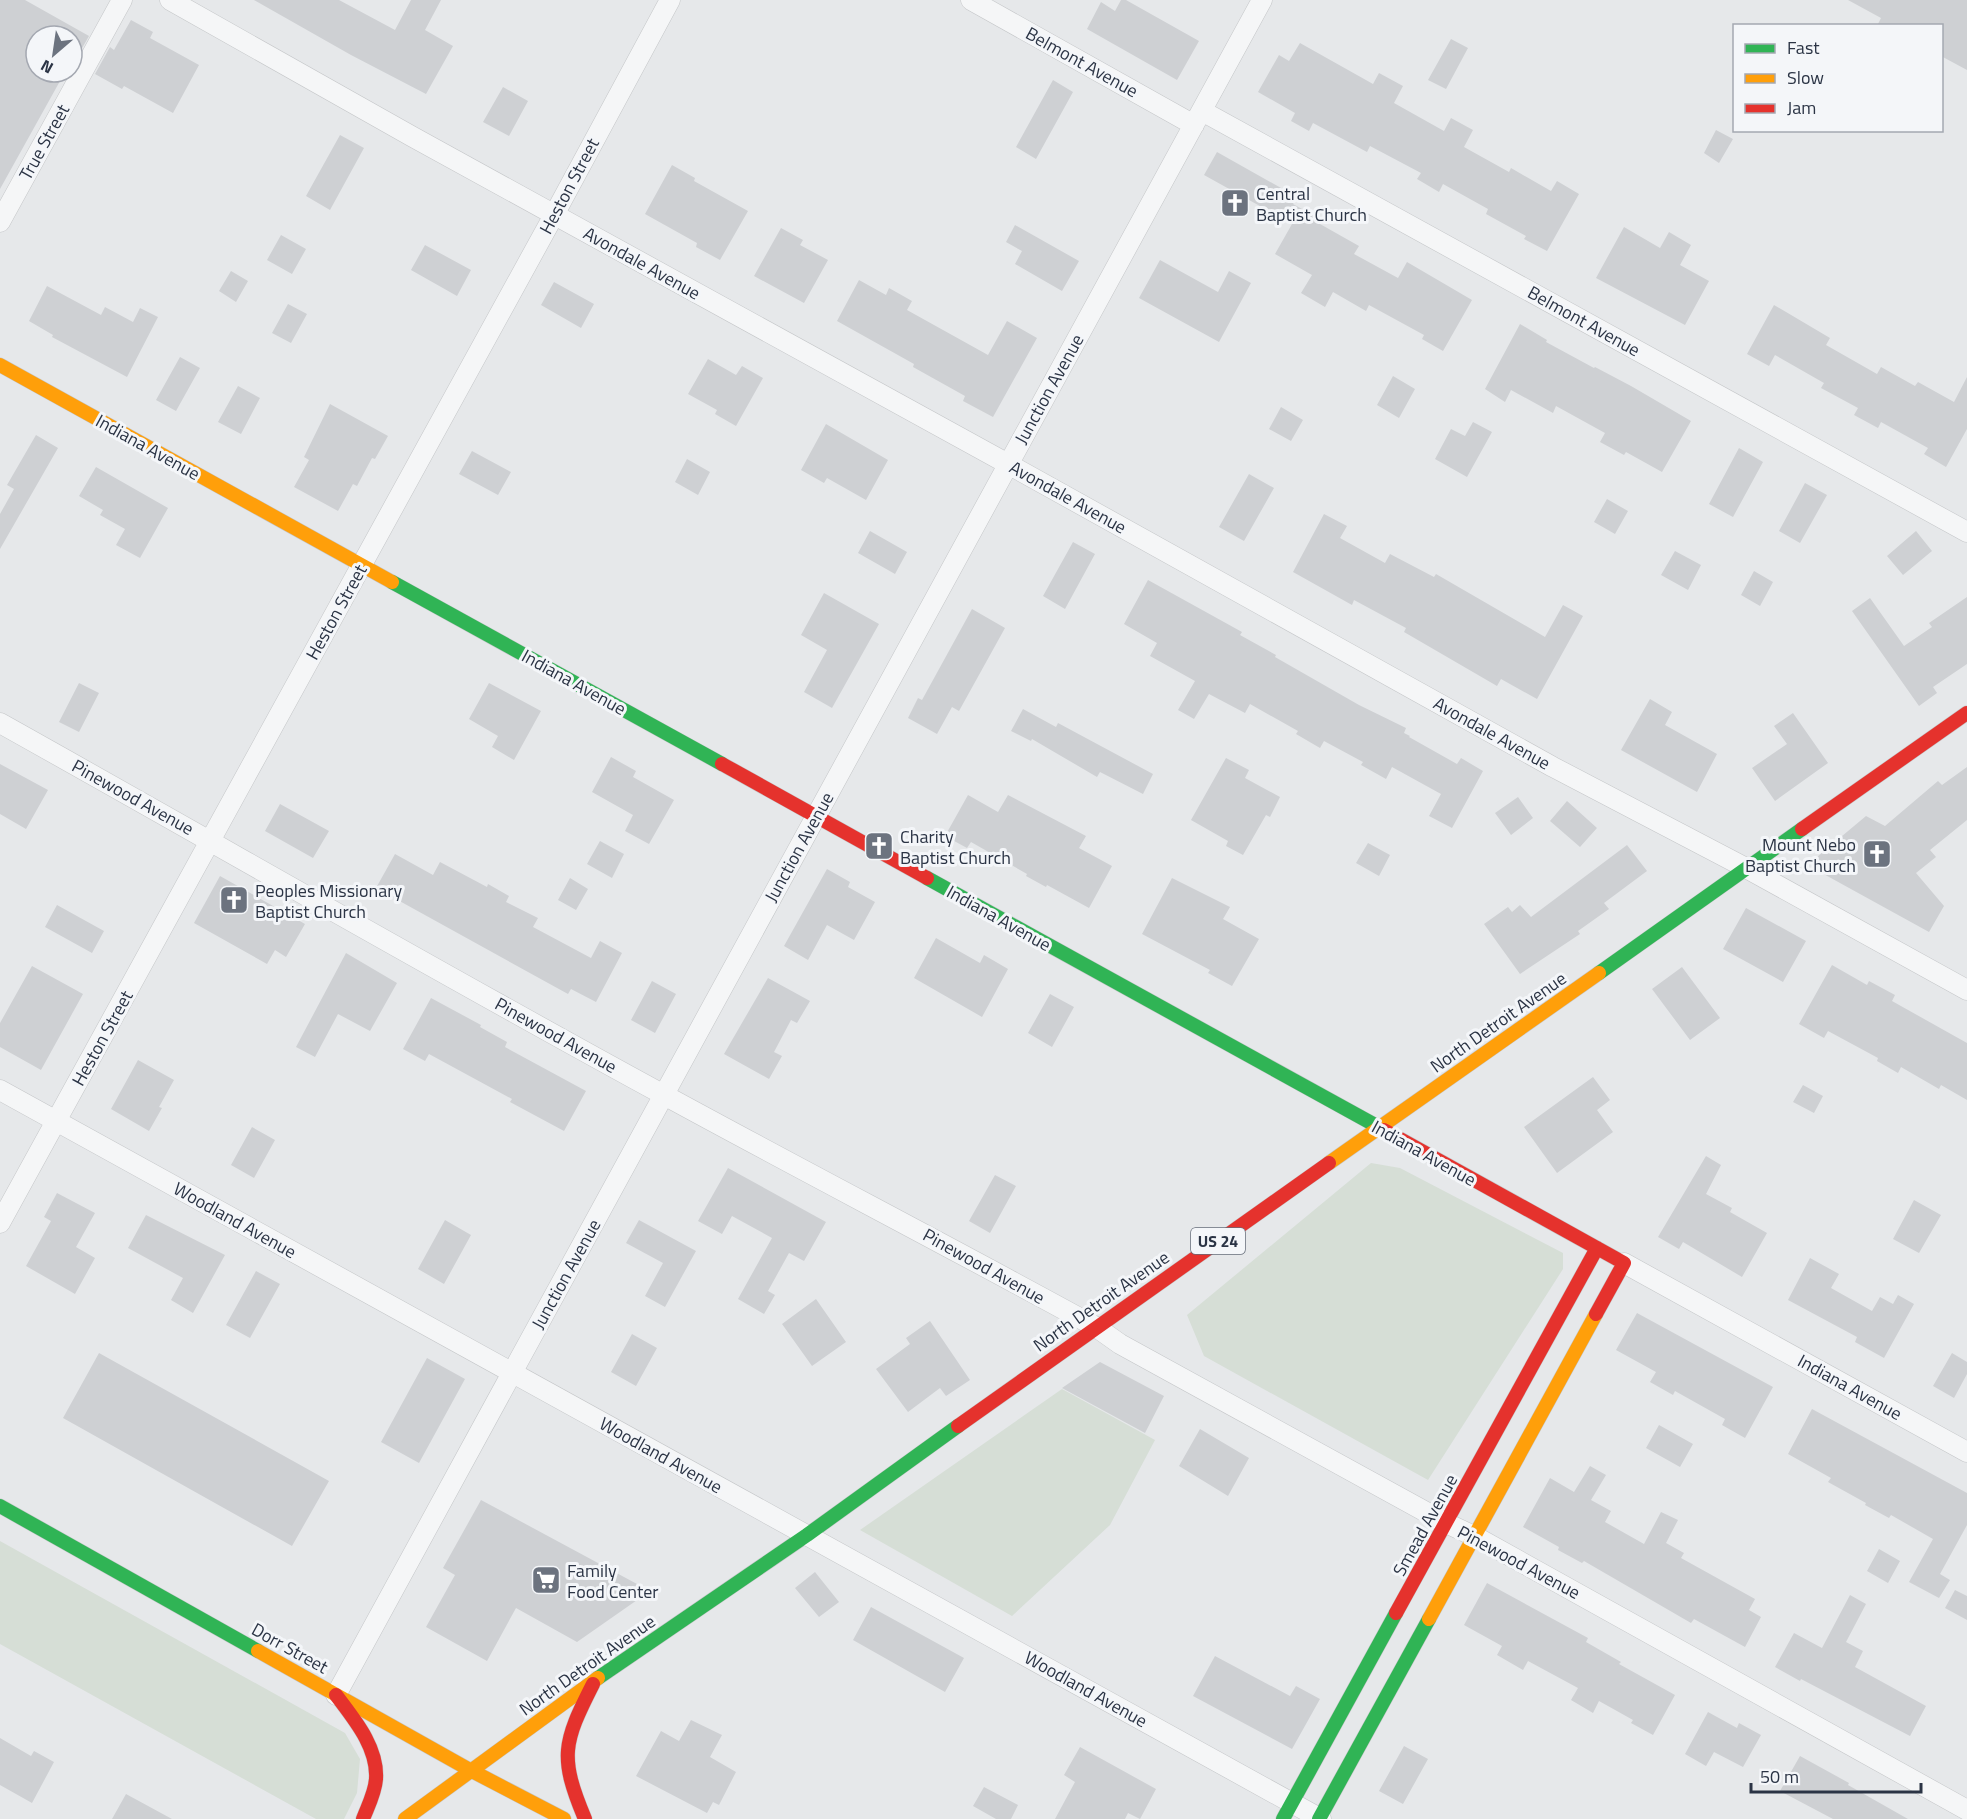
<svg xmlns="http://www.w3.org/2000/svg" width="1967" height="1819" viewBox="0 0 1967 1819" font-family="'Titillium Web',sans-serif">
<rect width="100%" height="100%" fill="#e6e8ea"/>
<path fill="#d6ded6" d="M1371,1163L1400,1168L1563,1253V1269L1428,1480L1204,1356L1187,1315Z
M1062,1389L1155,1440L1110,1525L1012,1616L860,1530Z
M0,1541L345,1733L360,1759L357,1793L344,1819H316L0,1644Z"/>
<path fill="#ced0d3" d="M0,0H25L89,36L74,62L72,61V36H36V72H65L0,189Z
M254,0H339L395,30L411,0H441L425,30L453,46L426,94L351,55Z
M1121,0H1126L1199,41L1177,80L1087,29L1101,2L1115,11Z
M1848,0H1967V70L1941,56V26H1877L1881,18Z
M131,20L153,32L150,38L199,65L173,113L124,86L122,89L95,74L110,47L114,50Z
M1451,39L1468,48L1446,89L1428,80Z
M1300,43L1373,84L1379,73L1403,86L1394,103L1444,131L1451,118L1473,130L1464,147L1509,172L1511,168L1551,191L1557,181L1579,194L1547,251L1524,239L1526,236L1486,214L1488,209L1443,184L1439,192L1417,179L1421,173L1370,146L1367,152L1313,123L1309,131L1291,121L1295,113L1258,92L1279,55L1289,61Z
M1053,80L1073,92L1036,159L1016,147Z
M503,87L528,101L509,136L483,122Z
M1716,130L1733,139L1719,163L1704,153Z
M340,135L364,148L330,210L306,196Z
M1217,152L1297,197L1293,204L1322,220L1320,224L1359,246L1354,254L1398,278L1407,262L1472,300L1443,351L1422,339L1424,335L1369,305L1366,311L1333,292L1325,307L1301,293L1312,275L1275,254L1292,224L1204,175Z
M672,165L695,178L694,181L748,211L720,260L696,247L697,243L645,214Z
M1015,225L1079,261L1062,291L1015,264L1022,251L1006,242Z
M1624,227L1660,248L1669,232L1691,245L1680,265L1709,281L1685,325L1596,278Z
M781,228L803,240L800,245L828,260L804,303L754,276Z
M281,235L306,249L292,274L267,260Z
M425,245L471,270L457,296L411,270Z
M1160,260L1218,292L1229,271L1251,283L1219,342L1139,298Z
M231,271L248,281L236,302L219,291Z
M859,280L886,295L889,288L912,301L907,310L988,355L1007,321L1037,338L993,417L963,401L965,396L913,367L914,364L837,321Z
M554,282L594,304L581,328L541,305Z
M47,286L101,315L105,307L133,322L140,308L158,317L127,377L52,337L53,335L29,321Z
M288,304L307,314L291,343L272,333Z
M1774,305L1830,338L1826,345L1877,374L1881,367L1915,386L1918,382L1954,402L1967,377V429L1946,467L1924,454L1928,448L1881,422L1878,428L1854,415L1858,408L1821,388L1824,383L1775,355L1769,366L1747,354Z
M1520,324L1547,340L1546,342L1594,368L1595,367L1631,386L1691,421L1662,472L1626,452L1624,455L1600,442L1605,433L1556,406L1553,413L1511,390L1505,402L1485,389Z
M180,357L200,368L176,411L156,400Z
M708,359L736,375L742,366L763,378L736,426L715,414L717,410L688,394Z
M1393,376L1415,389L1399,418L1377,405Z
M238,386L260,398L241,434L218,422Z
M330,404L388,436L375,459L372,458L357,486L353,484L338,511L294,487L309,460L304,457Z
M1281,407L1303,420L1291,441L1269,429Z
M1473,422L1492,432L1467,477L1435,459L1451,429L1465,436Z
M826,424L888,460L866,500L827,478L824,483L801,470Z
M36,435L58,448L0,549V514L14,489L7,485Z
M1739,448L1763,462L1733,517L1709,504Z
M472,451L511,472L498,495L459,474Z
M687,459L710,472L698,495L675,482Z
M96,467L168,508L140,558L116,545L125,529L100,515L103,510L79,496Z
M1249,474L1274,488L1244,541L1219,527Z
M1805,483L1827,495L1800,543L1779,531Z
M1607,499L1628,511L1615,534L1594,522Z
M1324,514L1347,526L1340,538L1385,563L1390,554L1434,577L1436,574L1545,637L1563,605L1583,616L1537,699L1501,679L1497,686L1404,632L1406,628L1354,600L1352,605L1293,572Z
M870,531L907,552L895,574L858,553Z
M1916,531L1932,551L1903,575L1887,556Z
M1073,542L1095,554L1065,609L1043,596Z
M1675,551L1701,565L1688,590L1661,575Z
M1754,571L1773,582L1760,606L1741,595Z
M1148,580L1242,632L1240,635L1276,655L1275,657L1359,705L1406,728L1404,733L1410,736L1409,737L1457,764L1461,758L1483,771L1452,828L1429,816L1441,794L1392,767L1386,779L1361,765L1363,762L1324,741L1320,748L1296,734L1298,731L1250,704L1245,713L1209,694L1194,719L1178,710L1195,681L1150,656L1157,643L1124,624Z
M824,593L879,624L832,708L804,692L827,650L801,635Z
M1967,597V664L1933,687L1937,693L1919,706L1852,611L1870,598L1904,646L1932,627L1929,623Z
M972,609L1005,628L959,711L952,707L937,734L908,718L918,698L922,700Z
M79,683L99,693L79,732L59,722Z
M489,683L541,711L514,760L492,747L498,736L469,719Z
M1650,699L1672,712L1665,725L1717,754L1697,792L1621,750Z
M1023,709L1056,727L1058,723L1153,774L1143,794L1100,772L1097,777L1032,739L1031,741L1011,731Z
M1793,713L1828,763L1775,801L1752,768L1787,744L1774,726Z
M611,757L636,771L633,777L674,800L649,844L625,831L633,815L592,792Z
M1226,758L1249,770L1245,778L1280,797L1270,817L1266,815L1243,855L1226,846L1228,841L1191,820Z
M0,764L48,790L26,829L0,814Z
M1967,767V820L1930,850L1936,857L1916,873L1944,906L1929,932L1820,872L1811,862L1866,816L1885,826L1938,781L1942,785Z
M968,795L998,812L1008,795L1086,836L1079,848L1112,866L1089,908L1047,885L1046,887L1026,876L1027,874L971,842L967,848L945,836Z
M1518,797L1533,818L1511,835L1495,813Z
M1567,801L1597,828L1580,847L1550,821Z
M280,804L329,831L313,858L265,831Z
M600,841L624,854L612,878L587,864Z
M1368,843L1390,855L1379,876L1356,863Z
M1627,845L1647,871L1604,903L1609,909L1578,931L1580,934L1520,974L1484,924L1508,907L1512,912L1520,905L1531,917Z
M395,854L433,875L440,862L487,887L488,884L509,896L506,902L538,918L533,927L591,958L600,941L622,953L596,1002L571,989L568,994L376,888Z
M827,869L850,882L848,887L875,902L854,940L827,925L808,960L784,946Z
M220,876L305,924L286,957L275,950L267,964L194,923Z
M570,878L588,889L576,910L558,900Z
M1172,878L1230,907L1223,919L1259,939L1232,986L1208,973L1210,970L1142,934Z
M57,905L104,931L92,953L45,927Z
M1746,908L1806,941L1783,982L1723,949Z
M936,938L980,963L984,955L1008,969L982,1017L914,978Z
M346,953L397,983L370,1031L338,1014L315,1057L296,1047Z
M1832,965L1867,985L1869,981L1895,995L1892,1001L1967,1043V1100L1941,1085L1939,1089L1901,1067L1898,1073L1877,1061L1878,1058L1828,1031L1824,1038L1799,1024Z
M32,966L83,994L41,1070L0,1047V1023Z
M1682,967L1720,1018L1690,1040L1652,989Z
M768,978L810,1001L797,1023L791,1020L774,1052L782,1056L769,1079L724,1054Z
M652,981L676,994L655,1033L631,1020Z
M1050,994L1074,1007L1052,1047L1028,1033Z
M431,998L481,1025L480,1027L507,1042L505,1047L586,1091L564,1131L510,1102L512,1099L429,1054L425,1061L403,1049Z
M138,1060L174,1080L159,1107L162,1108L149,1131L111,1109Z
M1593,1077L1610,1100L1597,1110L1613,1132L1557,1173L1524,1127Z
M1803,1085L1823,1096L1814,1113L1793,1102Z
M252,1127L275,1140L254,1178L231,1165Z
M1706,1156L1721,1165L1706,1194L1732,1208L1730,1212L1767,1233L1742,1277L1683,1242L1679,1249L1658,1237Z
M728,1168L826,1222L804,1261L789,1253L768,1291L775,1295L764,1314L738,1299L772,1238L732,1216L722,1234L698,1221Z
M995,1175L1016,1186L990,1233L969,1221Z
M57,1193L95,1213L76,1247L95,1258L75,1294L26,1266L51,1221L44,1217Z
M1914,1200L1941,1215L1919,1253L1893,1239Z
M146,1215L225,1255L193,1313L171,1300L183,1278L128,1248Z
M445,1220L471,1235L444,1284L418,1269Z
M639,1220L696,1251L665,1307L645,1296L663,1263L626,1243Z
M1810,1258L1839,1274L1831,1288L1872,1311L1880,1297L1893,1304L1898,1295L1914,1304L1884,1358L1855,1342L1857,1337L1788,1300Z
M256,1271L280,1284L250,1338L226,1325Z
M816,1299L846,1342L812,1366L782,1324Z
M1637,1313L1773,1387L1745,1438L1722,1425L1725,1419L1675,1391L1673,1395L1650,1382L1656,1372L1616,1350Z
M930,1321L970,1380L946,1396L940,1388L908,1412L876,1369L910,1344L906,1338Z
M632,1334L657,1348L636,1386L611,1372Z
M99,1353L329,1481L292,1546L63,1418Z
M1952,1353L1967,1362V1374L1954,1398L1933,1386Z
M427,1358L465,1379L419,1463L381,1442Z
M1100,1362L1164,1396L1145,1433L1062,1388Z
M1812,1409L1967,1493V1525L1940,1574L1950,1580L1939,1598L1909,1582L1933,1539L1891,1515L1889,1518L1865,1505L1866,1503L1828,1482L1831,1478L1788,1454Z
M1659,1425L1693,1444L1680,1467L1646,1448Z
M1200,1429L1249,1458L1228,1496L1179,1466Z
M1590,1466L1606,1475L1591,1500L1611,1511L1605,1522L1644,1544L1661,1512L1678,1520L1666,1543L1684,1553L1681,1558L1755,1599L1749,1610L1761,1617L1745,1647L1694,1619L1691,1623L1584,1561L1582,1563L1558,1550L1559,1547L1523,1527L1550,1478L1574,1492Z
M481,1500L650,1591L577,1642L516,1608L487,1661L426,1627L455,1575L443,1568Z
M1879,1549L1900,1561L1888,1583L1867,1571Z
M815,1572L839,1602L819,1617L795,1588Z
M1487,1583L1588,1638L1586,1642L1621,1662L1619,1664L1675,1695L1653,1735L1631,1723L1633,1720L1599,1701L1593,1713L1571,1700L1578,1688L1528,1661L1523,1670L1497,1655L1502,1646L1464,1625Z
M1955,1590L1967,1596V1620L1945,1608Z
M1850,1595L1866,1604L1846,1642L1863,1651L1855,1667L1926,1706L1910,1736L1801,1679L1800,1681L1775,1667L1794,1633L1822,1648Z
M871,1607L964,1658L945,1692L853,1640Z
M1215,1656L1290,1696L1296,1686L1320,1699L1292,1749L1193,1696Z
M1708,1712L1737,1728L1739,1723L1761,1735L1743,1767L1714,1752L1706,1766L1685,1754Z
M691,1720L722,1735L710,1757L736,1772L719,1805L713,1802L707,1813L636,1776L661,1731L679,1741Z
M0,1738L31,1756L34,1751L54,1762L32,1803L0,1785Z
M1404,1746L1428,1759L1403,1804L1379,1791Z
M1080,1747L1156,1789L1140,1819L1128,1813L1125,1819H1055L1075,1782L1064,1775Z
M1800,1756L1849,1783L1848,1785L1908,1819H1833L1780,1791Z
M984,1787L1018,1805L1011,1819H996L973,1806Z
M126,1794L172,1819H112Z"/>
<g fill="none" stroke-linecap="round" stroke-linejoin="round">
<g stroke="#c4c6c8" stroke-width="21">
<path id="street" d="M170,0L413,137L1008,464L1553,767L1748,869L1967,990
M971,0L1194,125
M1202,111L1967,532
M0,222L122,0
M0,723C222,847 441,974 664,1095C807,1173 952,1248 1096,1327L1120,1344L1446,1523L1476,1537L1967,1810
M0,1090L1321,1819
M0,1223L554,215L670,0
M1624,1263L1967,1452
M336,1695L1262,0"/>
</g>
<g stroke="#c4c6c8" stroke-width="15">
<path id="fast" d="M392,582L722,764
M927,878L1384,1130
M1599,973L1802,829
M0,1506L258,1651
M598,1678L807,1535L958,1426
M1283,1819L1396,1613
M1319,1819L1429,1619"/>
</g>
<g stroke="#c4c6c8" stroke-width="15">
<path id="slow" d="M0,365L392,582
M1329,1163L1599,973
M1429,1619L1596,1314
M258,1651L470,1770L564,1819
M405,1819L598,1678"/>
</g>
<g stroke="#c4c6c8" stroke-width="15">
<path id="jam" d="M722,764L927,878
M1802,829L1967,713
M1384,1130L1624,1263L1596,1314
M958,1426L1329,1163
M1396,1613L1597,1248
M336,1695C354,1719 378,1747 376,1779C375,1793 368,1806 363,1819
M585,1819C559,1757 563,1743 593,1684"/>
</g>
<use href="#street" stroke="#f5f6f7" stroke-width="20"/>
<use href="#fast" stroke="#30b455" stroke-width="14"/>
<use href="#slow" stroke="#ff9f0a" stroke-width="14"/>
<use href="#jam" stroke="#e5322d" stroke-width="14"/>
</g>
<defs>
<g id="church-square" transform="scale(1.5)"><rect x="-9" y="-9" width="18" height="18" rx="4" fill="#6c737f" stroke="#f4f6f9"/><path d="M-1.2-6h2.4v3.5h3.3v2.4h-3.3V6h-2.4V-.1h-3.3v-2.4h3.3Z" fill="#fff"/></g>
<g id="supermarket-square" transform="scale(1.5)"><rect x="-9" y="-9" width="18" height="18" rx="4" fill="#6c737f" stroke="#f4f6f9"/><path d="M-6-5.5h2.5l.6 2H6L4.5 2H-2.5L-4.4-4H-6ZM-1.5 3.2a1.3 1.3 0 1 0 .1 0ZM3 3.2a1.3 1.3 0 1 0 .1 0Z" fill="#fff"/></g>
</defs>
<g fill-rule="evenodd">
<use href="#church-square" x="1235" y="203"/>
<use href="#church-square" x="879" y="846"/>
<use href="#church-square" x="1877" y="854"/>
<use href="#church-square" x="234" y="900"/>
<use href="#supermarket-square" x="546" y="1580"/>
</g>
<g text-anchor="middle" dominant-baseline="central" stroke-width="6" stroke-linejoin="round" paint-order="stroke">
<rect fill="#f4f6f9" stroke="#676e7b" stroke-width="1.5" x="1191" y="1228" width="54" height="26" rx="4.5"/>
<g font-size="16" font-weight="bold" fill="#2b3445">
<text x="1218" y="1241">US 24</text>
</g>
<g font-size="18" fill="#2b3445" stroke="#f4f6f9">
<text transform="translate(1082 62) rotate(29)">Belmont Avenue</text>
<text transform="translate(44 142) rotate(-61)">True Street</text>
<text transform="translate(569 186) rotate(-62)">Heston Street</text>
<text transform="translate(642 263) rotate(29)">Avondale Avenue</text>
<text transform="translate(1584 321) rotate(29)">Belmont Avenue</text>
<text transform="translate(1049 389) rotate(-61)">Junction Avenue</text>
<text transform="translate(148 447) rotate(29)">Indiana Avenue</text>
<text transform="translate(1068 497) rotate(29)">Avondale Avenue</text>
<text transform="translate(336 612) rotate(-61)">Heston Street</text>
<text transform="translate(574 682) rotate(29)">Indiana Avenue</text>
<text transform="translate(1492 733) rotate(29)">Avondale Avenue</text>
<text transform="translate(133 797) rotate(29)">Pinewood Avenue</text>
<text transform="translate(799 847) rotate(-61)">Junction Avenue</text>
<text transform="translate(999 918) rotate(29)">Indiana Avenue</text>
<text transform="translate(1498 1022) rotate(-35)">North Detroit Avenue</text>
<text transform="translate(556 1035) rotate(29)">Pinewood Avenue</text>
<text transform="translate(102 1038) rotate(-61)">Heston Street</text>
<text transform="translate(1424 1153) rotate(29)">Indiana Avenue</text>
<text transform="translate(235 1220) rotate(29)">Woodland Avenue</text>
<text transform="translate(984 1266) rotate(29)">Pinewood Avenue</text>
<text transform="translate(566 1274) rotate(-61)">Junction Avenue</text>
<text transform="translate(1101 1301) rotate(-35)">North Detroit Avenue</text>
<text transform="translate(1850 1387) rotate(29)">Indiana Avenue</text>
<text transform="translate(661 1455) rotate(29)">Woodland Avenue</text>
<text transform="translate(1425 1525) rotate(-61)">Smead Avenue</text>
<text transform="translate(1519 1562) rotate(28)">Pinewood Avenue</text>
<text transform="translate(290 1648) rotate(29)">Dorr Street</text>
<text transform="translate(587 1665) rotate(-35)">North Detroit Avenue</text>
<text transform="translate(1086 1689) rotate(29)">Woodland Avenue</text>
</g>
<g font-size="18" fill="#2b3445" stroke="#f4f6f9" text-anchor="start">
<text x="1256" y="193">Central<tspan x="1256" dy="21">Baptist Church</tspan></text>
<text x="900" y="836">Charity<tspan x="900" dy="21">Baptist Church</tspan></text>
<text x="1856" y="844" text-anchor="end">Mount Nebo<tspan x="1856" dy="21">Baptist Church</tspan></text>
<text x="255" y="890">Peoples Missionary<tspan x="255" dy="21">Baptist Church</tspan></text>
<text x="567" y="1570">Family<tspan x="567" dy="21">Food Center</tspan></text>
</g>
</g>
<rect x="1733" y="24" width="210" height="108" fill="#f4f6f9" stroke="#a4a8b1" stroke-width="1.5"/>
<rect x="1745" y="44" width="30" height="9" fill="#30b455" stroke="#a4a8b1" stroke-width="1.5"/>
<text x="1787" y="54" font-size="18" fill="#2b3445">Fast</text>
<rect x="1745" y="74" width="30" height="9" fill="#ff9f0a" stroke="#a4a8b1" stroke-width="1.5"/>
<text x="1787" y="84" font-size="18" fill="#2b3445">Slow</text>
<rect x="1745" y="104" width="30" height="9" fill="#e5322d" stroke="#a4a8b1" stroke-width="1.5"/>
<text x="1787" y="114" font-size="18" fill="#2b3445">Jam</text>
<g transform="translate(54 54) rotate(209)"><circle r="28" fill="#f4f6f9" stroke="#a4a8b1" stroke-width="1.5"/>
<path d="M0-4.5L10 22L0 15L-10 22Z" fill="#6c737f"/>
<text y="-9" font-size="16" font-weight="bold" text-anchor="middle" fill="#2b3445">N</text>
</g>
<path d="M1751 1783v9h170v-9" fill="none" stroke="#2b3445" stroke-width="3"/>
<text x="1760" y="1783" font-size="18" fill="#2b3445" stroke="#f4f6f9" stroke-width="4.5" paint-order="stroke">50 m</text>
</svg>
